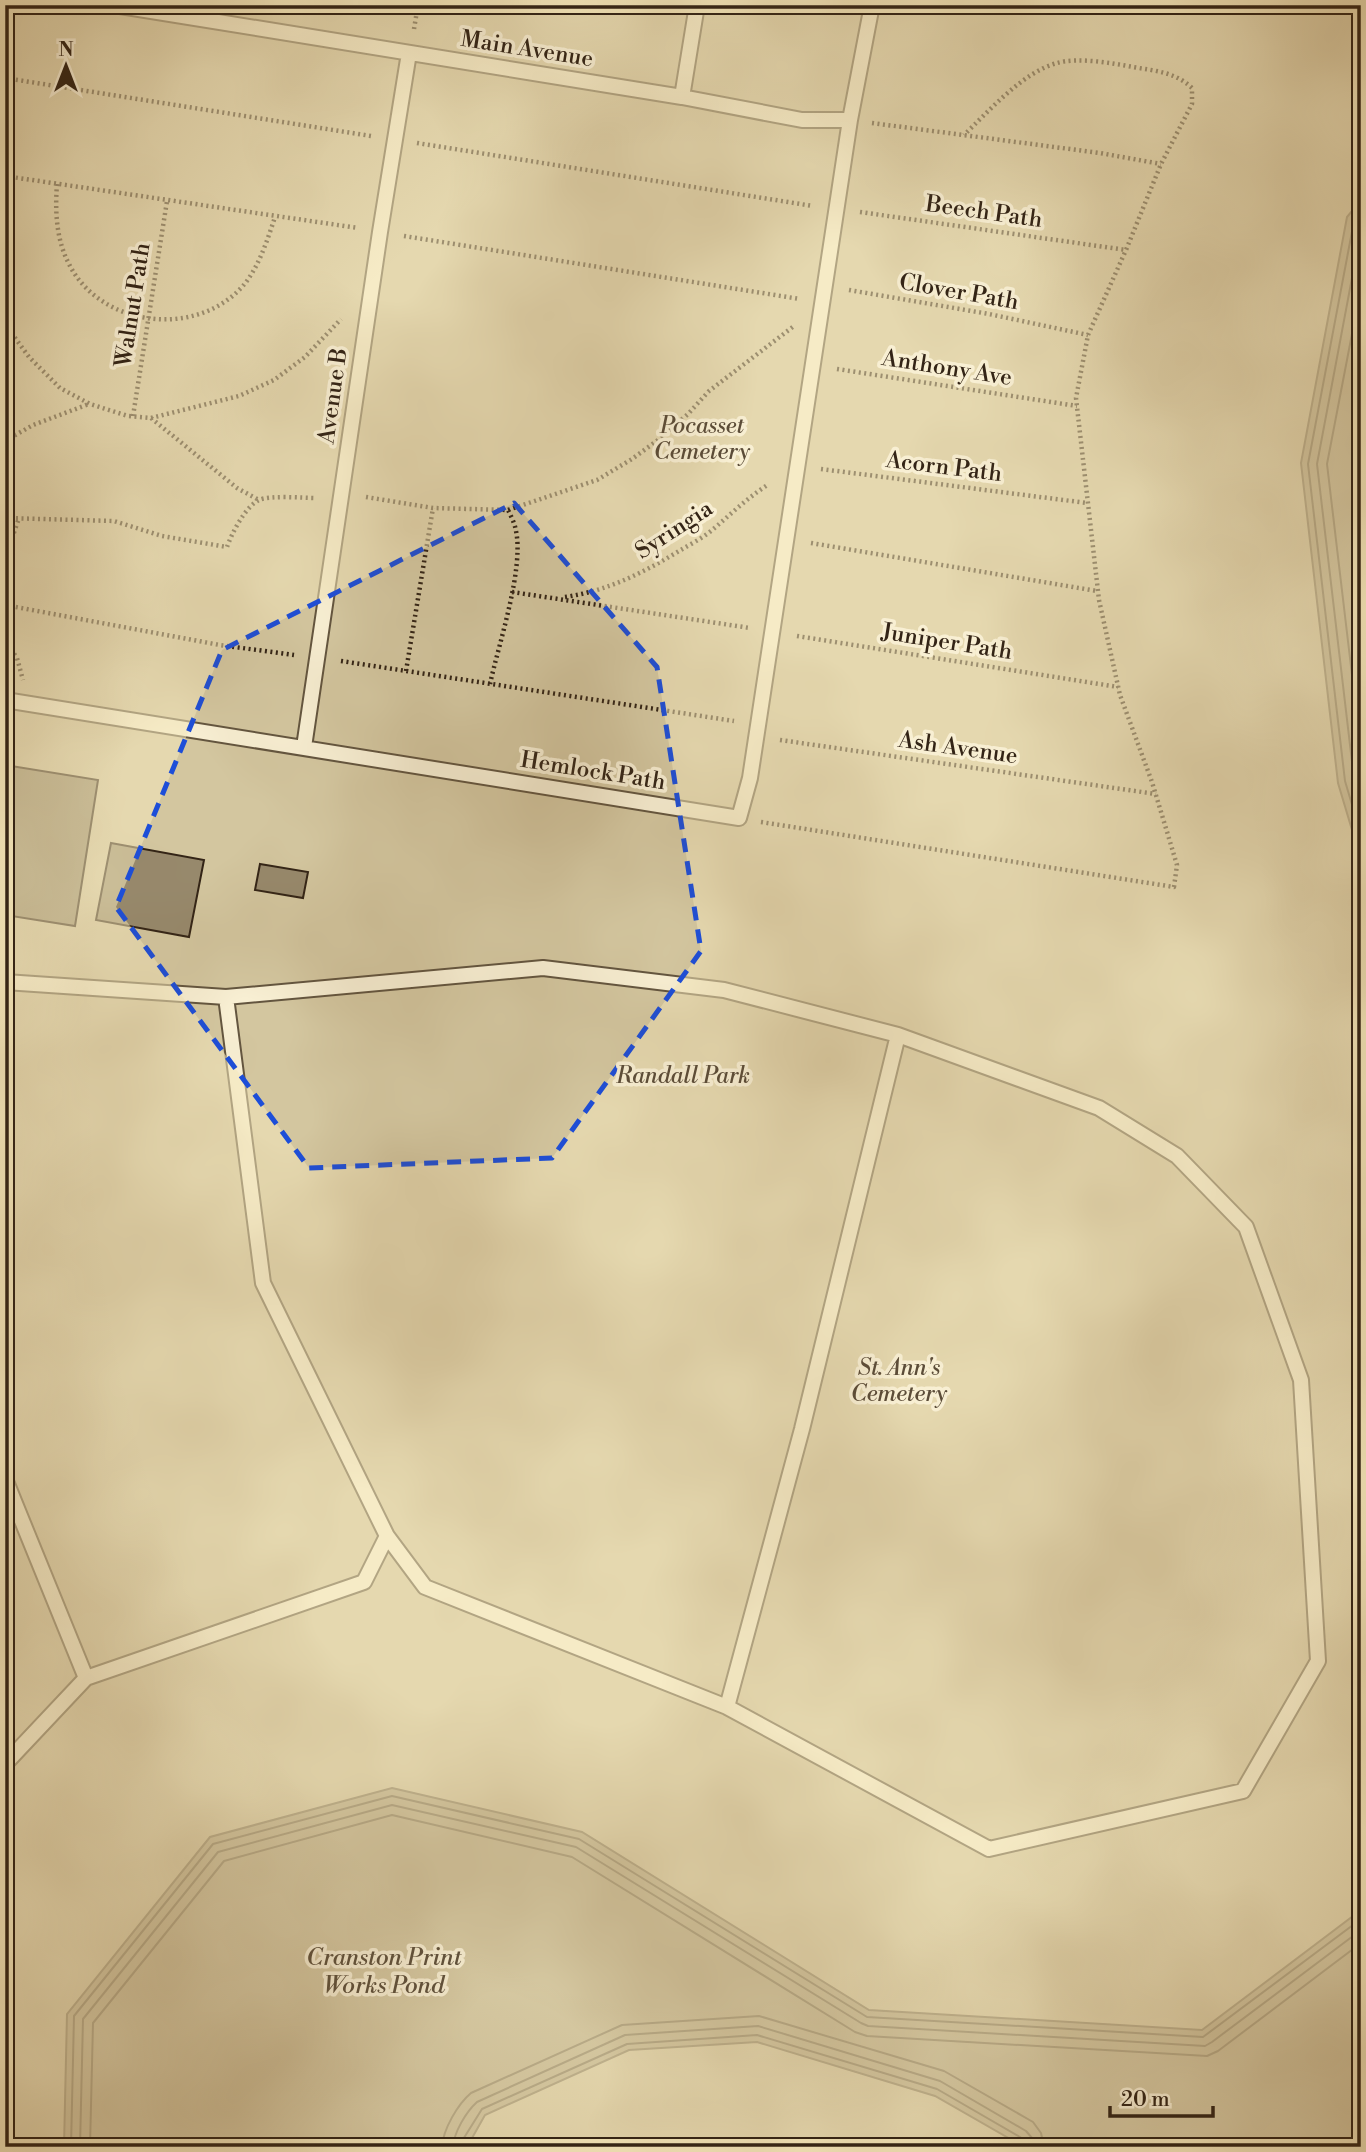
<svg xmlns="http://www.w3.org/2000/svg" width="1366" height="2152" viewBox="0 0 1366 2152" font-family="'Libre Bodoni',serif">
<rect width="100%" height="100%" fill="#f4e7bb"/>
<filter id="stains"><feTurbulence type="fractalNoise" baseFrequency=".00286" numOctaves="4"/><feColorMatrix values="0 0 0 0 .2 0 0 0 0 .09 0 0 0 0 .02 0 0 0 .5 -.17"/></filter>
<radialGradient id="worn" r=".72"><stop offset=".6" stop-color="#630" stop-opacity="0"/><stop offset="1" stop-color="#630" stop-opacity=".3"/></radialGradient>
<path fill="#d3c69f" stroke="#83755a" stroke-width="2" d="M5,5H1361V2147H5Z"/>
<path fill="#b2a583" stroke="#7f7157" stroke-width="2" d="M1361,200V860L1338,783L1301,463L1347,217Z
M392,1788L582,1832L869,2010L1202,2030L1361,1910V2147H1019L1017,2143L935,2096L757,2042L629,2050L485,2115L467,2147H64L67,2014L210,1837Z"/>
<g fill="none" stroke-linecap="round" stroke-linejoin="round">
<path stroke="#72644c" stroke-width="2" d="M1361,211L1354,221L1308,464L1345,781L1361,835
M1361,230L1317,464L1354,779L1361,804
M1361,287L1327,464L1361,751
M71,2147L74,2016L213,1844L392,1796L579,1839L867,2017L1203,2037L1361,1919
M80,2147L83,2019L218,1852L392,1805L576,1847L861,2023L868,2026L1205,2046L1212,2042L1361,1930
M90,2147L93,2023L224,1861L392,1815L572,1857L855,2032L867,2036L1207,2056L1218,2051L1361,1943
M442,2147C443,2129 458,2104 471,2093L622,2025L759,2016L944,2071L1033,2122L1041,2133L1044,2147
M453,2147C454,2132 466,2112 477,2102L625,2035L758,2026L940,2081L1026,2131L1032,2138L1033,2147
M462,2147V2141L482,2109L627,2044L757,2035L937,2089L1020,2137L1024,2141V2147"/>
</g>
<path fill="#97896c" stroke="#332416" stroke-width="2" d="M5,765L98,780L75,926L5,915Z
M111,843L204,860L189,937L96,920Z
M260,864L308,872L303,898L255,890Z"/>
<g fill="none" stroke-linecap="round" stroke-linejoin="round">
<g stroke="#63553f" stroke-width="18">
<path id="service" d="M114,5L682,97L802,120H850
M682,97L697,5
M5,700L739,818L750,778L850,120L872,5
M304,747L380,232L409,53
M5,982L226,997L543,968L724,990L898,1035L1099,1108L1177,1156L1246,1227L1301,1380L1318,1661L1243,1791L989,1849L727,1707L425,1587L387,1536
M5,1479L86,1678
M727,1707L802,1429L898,1035
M5,1764L86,1678L364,1582L387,1536L263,1283L226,997"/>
</g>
<path stroke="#332416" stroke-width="4.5" stroke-dasharray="2 3.5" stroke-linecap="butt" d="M414,29L418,5
M5,78L371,136
M872,123L1100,153L1161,164
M417,143L813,206
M5,176L358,228
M57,184C55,210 56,238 68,262C98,326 193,339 241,288C258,270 267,241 275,217
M860,212L1126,250
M404,236L800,299
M849,290L989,314L1088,335
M5,324L29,357L60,388L90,404L128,416L151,418L239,396L274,380L305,357L341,319
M837,369L1077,406
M133,416L167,201
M151,418L237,488L259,500
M5,441L33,425L89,404
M821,469L1087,503
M366,497L433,508L508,510L597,480L632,459L658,440L688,414L709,391L794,326
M5,518L114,521L162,536L227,547C232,533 245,507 259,500C270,495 303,498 316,498
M811,543L1097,591
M5,559L19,518
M512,592L750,628
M565,597C607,591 643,573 679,551C689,545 701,539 711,531C730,515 747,498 769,484
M5,605L220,645L294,655
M797,636L1118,687
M5,640L17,658L23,680
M341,661L734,721
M406,671L433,508
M490,684C499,643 524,569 516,531C515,524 511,516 508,510
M780,740L1156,794
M761,822L1174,887L1177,865L1152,782L1120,695L1099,600L1076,398L1088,335L1126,250L1161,164L1192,104V88C1175,72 1156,71 1133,67C1112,63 1078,57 1057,63C1023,72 989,111 964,135"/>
<use href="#service" stroke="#f8efd3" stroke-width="14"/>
</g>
<path d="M0 0H1366V2152H0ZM514,503L657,667L701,951L552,1158L309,1168L116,907L222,650Z" fill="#f4e7bb" fill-opacity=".55" fill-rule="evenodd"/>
<path fill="none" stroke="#1d4ed8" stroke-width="5" stroke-dasharray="14 9" stroke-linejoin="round" d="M514,503L657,667L701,951L552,1158L309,1168L116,907L222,650Z"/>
<g text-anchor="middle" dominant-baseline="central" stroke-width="7" stroke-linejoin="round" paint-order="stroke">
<g font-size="23" fill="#332416" stroke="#f8efd3">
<text transform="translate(527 49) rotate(9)">Main Avenue</text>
<text transform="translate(984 212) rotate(8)">Beech Path</text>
<text transform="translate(959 292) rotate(10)">Clover Path</text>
<text transform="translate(133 305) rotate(-81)">Walnut Path</text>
<text transform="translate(947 368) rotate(9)">Anthony Ave</text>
<text transform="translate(333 396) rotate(-82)">Avenue B</text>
<text transform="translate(944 467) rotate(7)">Acorn Path</text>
<text transform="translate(674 530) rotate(-33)">Syringia</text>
<text transform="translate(947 642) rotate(9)">Juniper Path</text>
<text transform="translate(958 748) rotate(8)">Ash Avenue</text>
<text transform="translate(593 771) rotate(9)">Hemlock Path</text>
</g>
<g font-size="23" font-style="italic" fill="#5b4c38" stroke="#f8efd3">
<text x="702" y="426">Pocasset<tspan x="702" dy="26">Cemetery</tspan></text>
<text x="683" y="1076">Randall Park</text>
<text x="899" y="1368">St. Ann's<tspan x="899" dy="26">Cemetery</tspan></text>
</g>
<g font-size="24" font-style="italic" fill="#5f513c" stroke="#f8efd3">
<text x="384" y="1958">Cranston Print<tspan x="384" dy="28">Works Pond</tspan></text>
</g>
</g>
<rect width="1366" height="2152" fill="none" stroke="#f4e7bb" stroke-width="28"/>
<rect x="7" y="7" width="1352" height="2138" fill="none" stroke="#332416" stroke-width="3.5"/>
<rect x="14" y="14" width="1338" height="2124" fill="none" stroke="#332416" stroke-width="2"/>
<g transform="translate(66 66)" stroke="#f8efd3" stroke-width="5" paint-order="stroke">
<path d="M0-5L12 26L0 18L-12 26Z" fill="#332416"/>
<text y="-10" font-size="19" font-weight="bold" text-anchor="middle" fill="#332416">N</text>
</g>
<path d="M1110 2106v10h103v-10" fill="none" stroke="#332416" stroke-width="3.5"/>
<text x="1121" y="2106" font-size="21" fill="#332416" stroke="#f8efd3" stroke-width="5" paint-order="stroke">20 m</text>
<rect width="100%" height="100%" filter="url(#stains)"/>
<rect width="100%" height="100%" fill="url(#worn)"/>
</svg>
